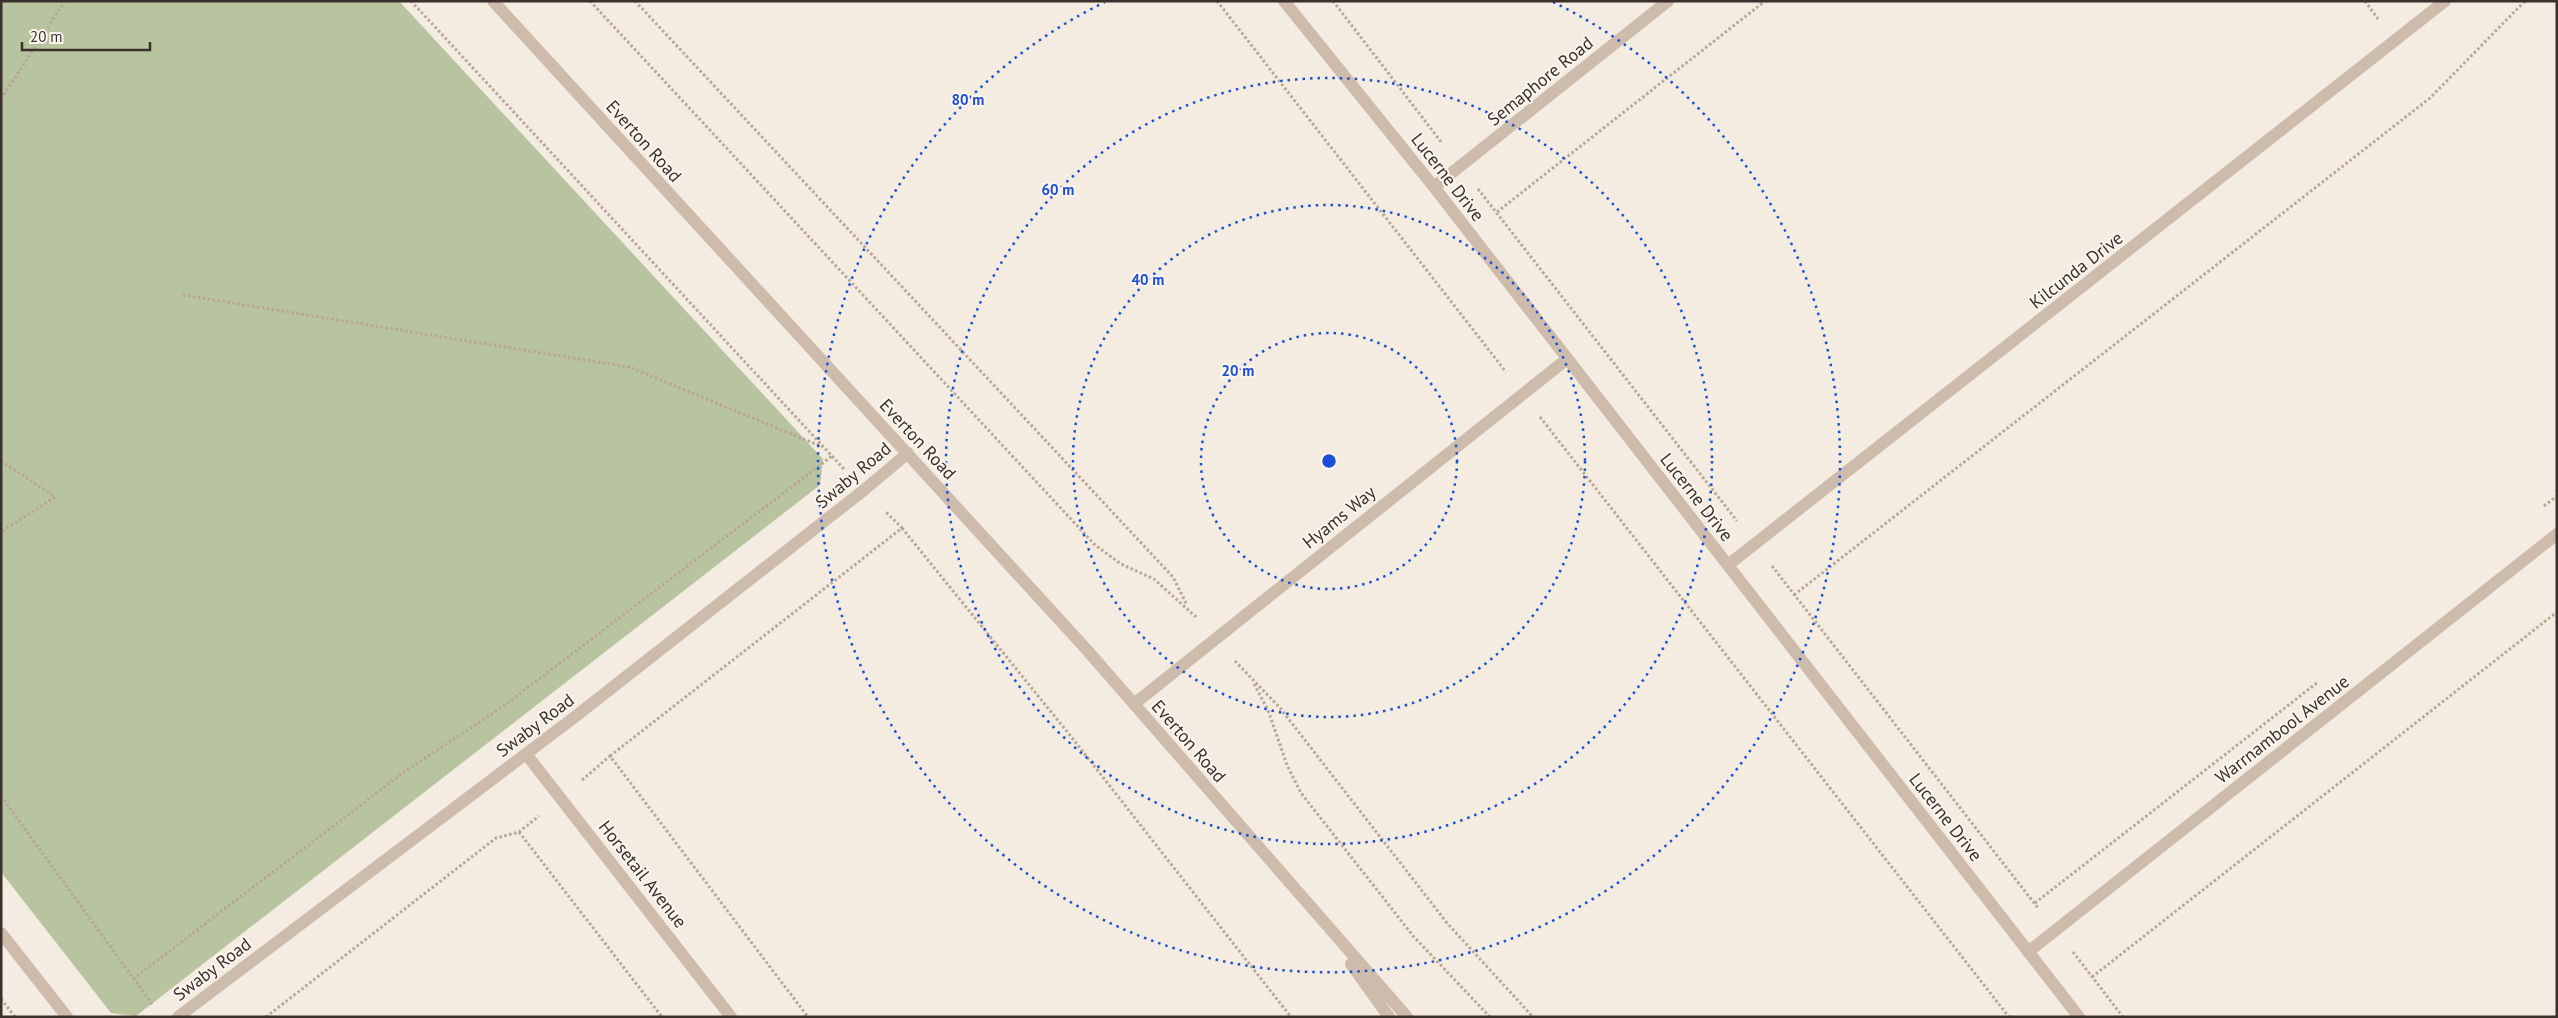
<svg xmlns="http://www.w3.org/2000/svg" width="2558" height="1018" viewBox="0 0 2558 1018" font-family="'PT Sans',sans-serif">
<rect width="100%" height="100%" fill="#f4ebe1"/>
<path fill="#b8c4a0" d="M1,1H399L823,459L820,485L136,1016L111,1013L1,872Z"/>
<g fill="none" stroke-linecap="round" stroke-linejoin="round">
<path stroke="#b9a596" stroke-width="3" stroke-dasharray="2.5 2.5" stroke-linecap="butt" d="M411,1L844,469
M590,1L1095,545L1121,564L1154,579L1196,617
M635,1L1173,577L1187,605
M1217,1L1506,372
M1333,1L1442,143
M2365,1L2378,19
M1,99L65,1
M1478,189L1737,521
M1497,212L1765,1
M183,295L629,367L823,447
M1540,417L2009,1017
M1,461L55,497L1,532
M2544,506L2557,496
M902,528L1069,734L1291,1017
M1772,566L2038,908
M1794,595L2430,98L2525,1
M1235,661L1280,708L1447,923L1533,1017
M1254,684L1268,710L1287,765L1301,793L1414,937L1490,1017
M610,756L902,528L885,511
M582,780L610,756L808,1017
M1,796L152,1004
M519,832L662,1017
M2035,903L2318,682
M2073,952L2123,1017
M2092,977L2557,612
M133,979L404,772L501,708L832,456
M1,999L15,1017
M266,1017L496,838L519,832L539,816"/>
<path stroke="#cdbbac" stroke-width="12" d="M493,1L1087,650L1407,1017
M1284,1L1434,187L2079,1017
M1434,187L1668,1
M1728,565L2445,1
M1134,704L1567,359
M526,754L731,1017
M1,933L67,1017
M2028,952L2557,534
M1351,964L1389,1017
M178,1017L576,716L864,490L908,453"/>
</g>
<g fill="none" stroke="#1d4ed8" stroke-width="2.5" stroke-dasharray="2.5 5">
<circle cx="1329" cy="461" r="128"/>
<circle cx="1329" cy="461" r="256"/>
<circle cx="1329" cy="461" r="383"/>
<path d="M1553 2A511 511 0 1 1 1105 2"/>
</g>
<g text-anchor="middle" dominant-baseline="central" stroke-width="4" stroke-linejoin="round" paint-order="stroke">
<g font-size="18" fill="#3b302b" stroke="#fbf5ee">
<text transform="translate(1540 81) rotate(-39)">Semaphore Road</text>
<text transform="translate(644 141) rotate(48)">Everton Road</text>
<text transform="translate(1448 177) rotate(52)">Lucerne Drive</text>
<text transform="translate(2076 270) rotate(-38)">Kilcunda Drive</text>
<text transform="translate(918 439) rotate(47)">Everton Road</text>
<text transform="translate(853 475) rotate(-40)">Swaby Road</text>
<text transform="translate(1697 497) rotate(52)">Lucerne Drive</text>
<text transform="translate(1339 517) rotate(-39)">Hyams Way</text>
<text transform="translate(535 725) rotate(-37)">Swaby Road</text>
<text transform="translate(2282 729) rotate(-38)">Warrnambool Avenue</text>
<text transform="translate(1189 741) rotate(49)">Everton Road</text>
<text transform="translate(1946 817) rotate(52)">Lucerne Drive</text>
<text transform="translate(643 874) rotate(52)">Horsetail Avenue</text>
<text transform="translate(212 969) rotate(-37)">Swaby Road</text>
</g>
</g>
<circle cx="1329" cy="461" r="8" fill="#1d4ed8" stroke="#fbf5ee" stroke-width="2.5"/>
<g font-size="15" text-anchor="middle" font-weight="bold" fill="#1d4ed8" stroke="#fbf5ee" stroke-width="4" stroke-linejoin="round" paint-order="stroke">
<text x="968" y="105">80 m</text>
<text x="1058" y="195">60 m</text>
<text x="1148" y="285">40 m</text>
<text x="1238" y="376">20 m</text>
</g>
<rect width="2558" height="1018" fill="none" stroke="#3b302b" stroke-width="5"/>
<path d="M22 42v8h128v-8" fill="none" stroke="#3b302b" stroke-width="2.5"/>
<text x="30" y="42" font-size="15" fill="#3b302b" stroke="#fbf5ee" stroke-width="4" paint-order="stroke">20 m</text>
</svg>
